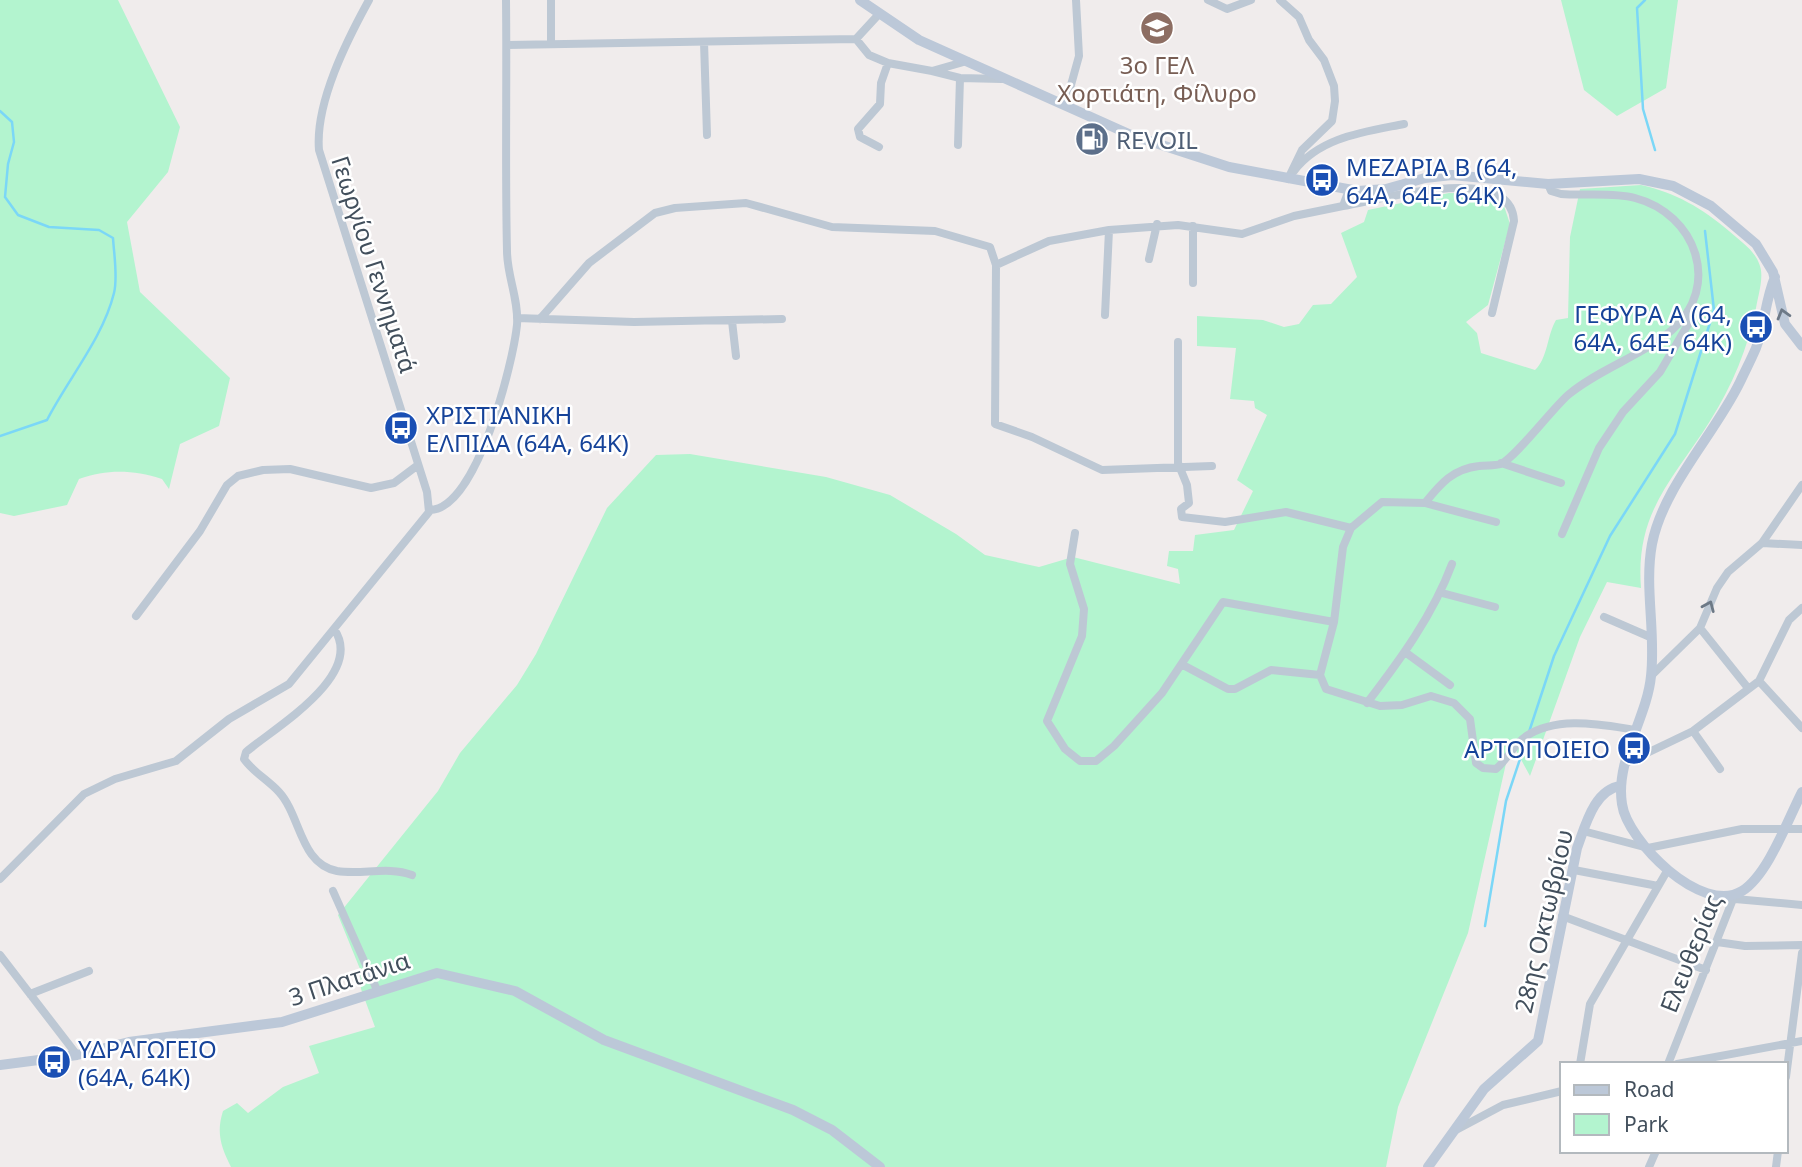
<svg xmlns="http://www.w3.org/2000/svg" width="1802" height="1167" viewBox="0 0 1802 1167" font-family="'Noto Sans',sans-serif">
<rect width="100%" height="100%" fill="#f0ecec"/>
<path fill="#b3f4cf" d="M0,0H118L180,127L168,172L127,222L140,292L230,378L219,426L180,444L169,489L162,479C133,470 108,469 79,479L67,505L14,516L0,513Z
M1561,0H1678L1666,88L1617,116L1584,90Z
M1641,185C1676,193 1702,208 1729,231C1741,242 1755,250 1760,266C1764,278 1758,296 1756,308C1748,348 1732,386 1710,421C1673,480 1635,512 1641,588L1607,582L1580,637L1530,776L1511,741L1468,933L1398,1107L1386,1167H231C221,1147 216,1133 223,1111L237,1103L248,1113L283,1087L319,1073L309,1046L375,1027L361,989L360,969L338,915L438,791L460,753L517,685L536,654L607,508L656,455L690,454L826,477L890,495L956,534L985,555L1039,567L1073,557L1180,584L1178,569L1167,566L1169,551H1193L1195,535L1234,530L1253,491L1237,480L1267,415L1255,408L1254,401L1230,399L1236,348L1197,346V316L1263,320L1284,327L1299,324L1313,305L1331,304L1357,277L1341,233L1364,222L1368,210L1449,193L1489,194L1503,203L1510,224L1488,305L1466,322L1477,333L1481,353L1535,370C1548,358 1547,335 1556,320L1568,318L1570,237L1580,189Z"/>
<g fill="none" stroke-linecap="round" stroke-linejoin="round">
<path stroke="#7bd7f7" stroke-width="2.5" d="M1645,0L1637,8L1643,109L1655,150
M0,111L12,122L14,142L8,164L5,197L18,215L49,227L99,230L113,238C114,255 118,277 114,293C103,338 68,379 47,420L0,436
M1529,732L1554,656L1610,536L1675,434L1714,310L1705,231
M1485,926L1506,801L1527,738"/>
<path stroke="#bdc8d4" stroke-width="8" d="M551,0V44
M1208,0L1227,9L1251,0
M1280,0L1299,17L1309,40L1324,60L1334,86L1335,101L1332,121L1302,150L1288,179
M856,39L869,55L888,63L932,71L967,61
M704,42L707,135
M507,45L856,39L879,14
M932,71L960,78L1002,79
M1066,103L1079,56L1076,0
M958,145L960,78
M879,147L860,137L858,129L880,104L881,83L888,63
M1294,171C1320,137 1364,132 1404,124
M1548,184L1551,191L1561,194C1585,196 1612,192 1635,198C1696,214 1722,286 1672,330C1642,356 1599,369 1568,395C1552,409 1516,457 1501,464C1495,466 1486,465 1479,466C1453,469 1441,483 1425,503L1382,502L1351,528L1343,547L1334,622L1320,675L1326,689L1380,706L1402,705L1431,696L1454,703L1470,719L1476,763L1483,768L1496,769C1507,760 1514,744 1525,737C1557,715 1602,725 1636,730
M1343,206C1381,200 1511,161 1514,221L1492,313
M1149,259L1157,224
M1193,283V226
M1105,315L1109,230
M517,318L634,322L782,319
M540,319L589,263L655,213L675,208L746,203L832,227L935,231L990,247L996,265
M732,321L736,356
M1178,342V463L1187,485L1189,503L1181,509L1182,517L1225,522L1286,512L1351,528
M1501,463L1561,483
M1212,466L1102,470L1032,437L995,424L996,265L1049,241L1109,230L1178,225L1242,234L1294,216L1343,206L1349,190
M1425,503L1496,522
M430,510C477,509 513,363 517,325C519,300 507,276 507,251C505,167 507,84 506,0
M1075,533L1070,564L1084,609L1082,636L1047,721L1065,749L1080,761H1096L1114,746L1162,693L1223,602L1334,622
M1562,534L1599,448L1623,412L1660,372L1690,321L1688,311
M1762,543L1802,545
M1442,593L1495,607
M136,616L200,531L227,485L238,476L263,470L290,469L371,488L394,483L418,465
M1604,617L1650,637
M1700,628L1748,688
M334,629C366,675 274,728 246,752L244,759C253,772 268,780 279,792C301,816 300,864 337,871C362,875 388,866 412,875
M1405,652L1450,685
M1183,665L1228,689H1235L1271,670L1320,675
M1651,676L1700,628L1717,588L1728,572L1762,543L1802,485
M1759,681L1802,728
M1367,703C1400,660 1433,615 1452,564
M1693,731L1720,769
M1626,763L1693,731L1759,681L1789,620L1802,608
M1583,831L1648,848L1742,829H1802
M1574,870L1658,886
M0,879L84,794L115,779L176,761L229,719L289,684L429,512L427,492L319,150C315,103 347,40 369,0
M333,891L377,990
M1735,899L1802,905
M1562,916L1706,970
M1717,942L1745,946L1802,945
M0,955L77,1055
M30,994L89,971
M1580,1064L1590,1004L1667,871
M1668,1064L1735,894
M1677,1064L1802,1041
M1786,1077L1802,953
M1456,1130L1503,1105L1562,1091
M1649,1167L1656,1151
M1776,1167L1778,1151"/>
<path stroke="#bcc8d8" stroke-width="10" d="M860,0L919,40L1131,135L1229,167L1358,191L1386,189L1425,178L1452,175L1548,184L1639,179L1673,186L1711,206L1756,244L1773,272L1785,324L1802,346
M1775,277C1765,300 1765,325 1756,348C1751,360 1745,371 1740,382C1715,434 1663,487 1652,544C1644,587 1656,632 1651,676C1647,718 1615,760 1622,804C1627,841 1702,916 1742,891C1768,875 1788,819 1802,792
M0,1065L77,1055L129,1042L282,1022L437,973L515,991L604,1040L793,1110L832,1130L880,1167
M1428,1167L1484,1089L1538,1041L1577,848C1585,827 1594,789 1621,786"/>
</g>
<defs><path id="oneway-chevron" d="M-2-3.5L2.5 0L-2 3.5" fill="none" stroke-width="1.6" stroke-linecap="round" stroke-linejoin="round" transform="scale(1.75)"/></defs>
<use stroke="#6d7987" href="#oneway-chevron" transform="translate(1783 314) rotate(-106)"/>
<use stroke="#6d7986" href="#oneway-chevron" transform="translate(1709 606) rotate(-67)"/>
<defs>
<g id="school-disc" transform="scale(1.75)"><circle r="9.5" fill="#8d6e63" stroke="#fff"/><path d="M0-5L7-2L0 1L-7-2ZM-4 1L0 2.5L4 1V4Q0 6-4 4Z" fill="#fff"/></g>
<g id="fuel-disc" transform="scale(1.75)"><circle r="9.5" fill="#5c6f8a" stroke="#fff"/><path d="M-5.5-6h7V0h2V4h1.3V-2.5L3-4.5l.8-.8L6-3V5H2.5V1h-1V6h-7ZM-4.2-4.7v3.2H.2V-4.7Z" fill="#fff"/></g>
<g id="bus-disc" transform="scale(1.75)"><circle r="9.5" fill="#1a4fb4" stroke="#fff"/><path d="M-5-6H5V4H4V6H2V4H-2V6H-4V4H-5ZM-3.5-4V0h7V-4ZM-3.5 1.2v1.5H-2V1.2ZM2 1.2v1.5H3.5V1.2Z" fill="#fff"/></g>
</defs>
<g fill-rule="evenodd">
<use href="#school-disc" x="1157" y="28"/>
<use href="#fuel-disc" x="1092" y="139"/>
<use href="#bus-disc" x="1322" y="180"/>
<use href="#bus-disc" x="1756" y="327"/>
<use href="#bus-disc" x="401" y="428"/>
<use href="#bus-disc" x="1634" y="748"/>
<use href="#bus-disc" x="54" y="1062"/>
</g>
<g text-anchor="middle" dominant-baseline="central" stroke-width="5" stroke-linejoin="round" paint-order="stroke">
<g font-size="24" fill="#785e54" stroke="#fff">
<text x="1157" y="64">3ο ΓΕΛ<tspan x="1157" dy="28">Χορτιάτη, Φίλυρο</tspan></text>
</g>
<g font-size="24" fill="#4e5e75" stroke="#fff" text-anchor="start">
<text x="1116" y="139">REVOIL</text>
</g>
<g font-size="24" fill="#164399" stroke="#fff" text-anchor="start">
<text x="1346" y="166">ΜΕΖΑΡΙΑ B (64,<tspan x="1346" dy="28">64Α, 64Ε, 64Κ)</tspan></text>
<text x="1732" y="313" text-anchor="end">ΓΕΦΥΡΑ A (64,<tspan x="1732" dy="28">64Α, 64Ε, 64Κ)</tspan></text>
<text x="426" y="414">ΧΡΙΣΤΙΑΝΙΚΗ<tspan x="426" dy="28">ΕΛΠΙΔΑ (64Α, 64Κ)</tspan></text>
<text x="1610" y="748" text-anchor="end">ΑΡΤΟΠΟΙΕΙΟ</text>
<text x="78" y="1048">ΥΔΡΑΓΩΓΕΙΟ<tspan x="78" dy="28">(64Α, 64Κ)</tspan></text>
</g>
<g font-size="24" fill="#424f5c" stroke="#fff">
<text transform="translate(375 264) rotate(72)">Γεωργίου Γεννηματά</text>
<text transform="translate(1543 921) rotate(-77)">28ης Οκτωβρίου</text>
<text transform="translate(1690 953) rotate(-68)">Ελευθερίας</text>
<text transform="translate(349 978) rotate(-18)">3 Πλατάνια</text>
</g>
</g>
<rect x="1560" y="1062" width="228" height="91" fill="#ffffff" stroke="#b3b9be" stroke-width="2"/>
<rect x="1574" y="1085" width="35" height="10" fill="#bcc8d8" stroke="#b3b9be" stroke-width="2"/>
<text x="1624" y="1097" font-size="21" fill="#424f5c">Road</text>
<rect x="1574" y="1114" width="35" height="21" fill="#b3f4cf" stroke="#b3b9be" stroke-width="2"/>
<text x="1624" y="1132" font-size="21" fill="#424f5c">Park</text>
</svg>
